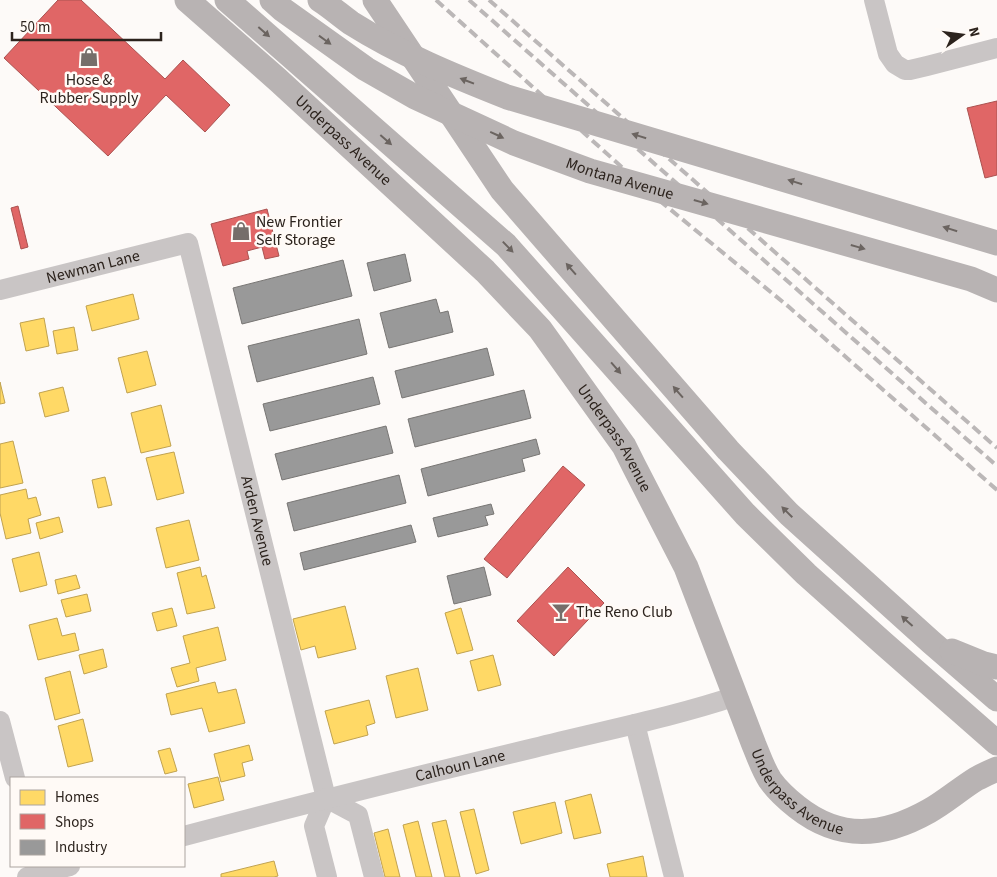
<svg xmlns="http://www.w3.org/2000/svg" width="997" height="877" viewBox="0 0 997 877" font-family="'Source Sans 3',sans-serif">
<rect width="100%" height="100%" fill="#fdfaf8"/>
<path fill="#ffd966" stroke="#c0a250" d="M133,294L139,319L92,331L86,306Z
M44,318L49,346L26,351L20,323Z
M74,327L78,350L57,354L53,331Z
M147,351L156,385L127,393L118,358Z
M0,382L5,403L0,404Z
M63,387L69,411L45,417L39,393Z
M161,405L171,446L141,453L131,413Z
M13,441L23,483L0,488V444Z
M174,452L184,493L157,500L146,458Z
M105,477L112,505L98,508L92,480Z
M26,489L28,499L36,497L41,515L28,519L31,533L6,539L0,513V495Z
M59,517L63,532L40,539L36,523Z
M189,520L199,560L166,568L156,528Z
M39,552L47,585L20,592L12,559Z
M200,567L202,577L206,575L215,608L187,614L177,573Z
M76,575L80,588L58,594L55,580Z
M87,594L91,611L66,617L61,600Z
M345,606L356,649L318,658L315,646L301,650L293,619Z
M172,608L177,626L157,631L152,613Z
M461,608L473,650L457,654L445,613Z
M57,618L62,636L75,633L79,650L38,660L29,625Z
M218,627L226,660L196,668L199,681L177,687L171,668L190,663L183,636Z
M103,649L107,667L84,674L79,655Z
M493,655L501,685L478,691L470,661Z
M418,668L428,710L396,718L386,676Z
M70,671L80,713L55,720L45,678Z
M215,682L218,693L236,689L245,723L209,732L202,708L171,715L166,694Z
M369,700L375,723L366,726L368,735L334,744L325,711Z
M83,719L93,761L68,767L58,726Z
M249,745L253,760L242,763L245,776L221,782L214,754Z
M170,748L177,771L165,774L158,751Z
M218,777L224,800L194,808L188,784Z
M591,794L601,833L574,839L565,801Z
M555,802L562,833L521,844L513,812Z
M474,809L489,870L476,874L460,812Z
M446,820L460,877H445L432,823Z
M418,821L432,877H416L403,825Z
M388,829L400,877H385L374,833Z
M643,856L647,877H610L607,864Z
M274,861L278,876L274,877H221V874Z"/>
<path fill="#e06666" stroke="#aa5250" d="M58,0H81L165,79L183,60L230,105L205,132L166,95L108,156L4,58Z
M997,101V175L985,178L967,108Z
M18,206L28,247L21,249L11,208Z
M267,209L279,256L265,259L262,247L247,251L249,259L223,266L211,224Z
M563,466L585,485L507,578L484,559Z
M568,567L604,603L554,656L517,621Z"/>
<path fill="#999" stroke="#787674" d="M405,254L411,281L374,291L367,263Z
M343,260L352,296L242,324L233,288Z
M436,299L440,313L448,311L453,332L389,348L380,313Z
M359,319L367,354L257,382L248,346Z
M487,348L494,375L402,398L395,371Z
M373,377L380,404L270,431L263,404Z
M524,390L531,418L415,447L408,419Z
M386,426L393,453L282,480L275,454Z
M536,439L540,454L522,459L525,471L428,496L421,469Z
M399,475L406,503L294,531L287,503Z
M491,504L494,514L485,516L488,525L438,537L433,518Z
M411,525L416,542L304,570L300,553Z
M484,567L491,595L454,604L447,576Z"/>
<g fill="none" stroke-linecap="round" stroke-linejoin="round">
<g stroke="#c9c5c5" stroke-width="20">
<path d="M874,0L888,54L895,64L905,70H910L927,66L997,48"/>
<path id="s1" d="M0,290L188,243L326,798"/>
<path d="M0,721L15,778"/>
<path d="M635,724L674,877"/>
<path d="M326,798L358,815L374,877"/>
<path d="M326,798L314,826L327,877"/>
<path id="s2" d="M184,836C300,805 417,776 534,748C601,731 670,718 736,696"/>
<path d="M27,877L70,866"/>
</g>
<g stroke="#b8b3b3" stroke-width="25">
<path id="s3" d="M187,0L278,80L485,271L540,329L624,446L634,466L686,567L754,745C759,757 763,769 770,780C778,791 787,799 797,807C840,841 883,837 929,811C945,802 960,789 976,779C983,775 990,772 997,769"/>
<path d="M227,0L506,245L745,514L806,574L883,643L997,743"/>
<path d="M375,0L502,190L728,450L789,514L931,642L997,699"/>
<path d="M952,651L984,664L997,667"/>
</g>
<path stroke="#bbb7b7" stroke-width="4" stroke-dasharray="10 5" stroke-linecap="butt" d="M436,0L654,196L789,307L997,490
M469,0L997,466
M489,0L997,448"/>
<g stroke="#b8b3b3" stroke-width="25">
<path id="s4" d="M272,0L282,9L366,69L415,97L514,143L590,171L971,279L997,290"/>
<path d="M320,0C331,7 341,16 351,23C400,54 454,76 507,97L997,243"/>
</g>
</g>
<defs><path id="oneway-solid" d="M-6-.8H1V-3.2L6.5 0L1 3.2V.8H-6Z" transform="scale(1.25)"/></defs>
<g fill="#6b6460">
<use href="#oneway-solid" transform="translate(264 32) rotate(41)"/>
<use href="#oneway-solid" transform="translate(325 40) rotate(36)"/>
<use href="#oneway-solid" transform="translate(467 81) rotate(-159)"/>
<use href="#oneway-solid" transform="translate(497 135) rotate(25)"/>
<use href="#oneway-solid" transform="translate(639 136) rotate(-163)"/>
<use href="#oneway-solid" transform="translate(386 140) rotate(41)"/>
<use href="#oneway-solid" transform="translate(795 182) rotate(-163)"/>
<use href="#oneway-solid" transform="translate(701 202) rotate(16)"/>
<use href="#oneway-solid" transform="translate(950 229) rotate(-163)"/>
<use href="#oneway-solid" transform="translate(508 247) rotate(46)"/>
<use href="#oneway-solid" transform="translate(858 247) rotate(16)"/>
<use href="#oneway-solid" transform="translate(571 269) rotate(-131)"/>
<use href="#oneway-solid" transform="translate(616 368) rotate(49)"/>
<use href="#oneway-solid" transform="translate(678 392) rotate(-131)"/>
<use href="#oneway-solid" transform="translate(787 512) rotate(-135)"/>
<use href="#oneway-solid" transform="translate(907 621) rotate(-138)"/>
</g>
<defs>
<g id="shop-bare" transform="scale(1.5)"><path d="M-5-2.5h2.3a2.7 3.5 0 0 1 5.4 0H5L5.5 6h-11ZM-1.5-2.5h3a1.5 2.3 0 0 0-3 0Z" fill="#756e6a" stroke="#fffaf6" stroke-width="2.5" paint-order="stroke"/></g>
<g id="bar-bare" transform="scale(1.5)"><path d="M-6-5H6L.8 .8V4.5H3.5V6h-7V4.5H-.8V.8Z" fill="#756e6a" stroke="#fffaf6" stroke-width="2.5" paint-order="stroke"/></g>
</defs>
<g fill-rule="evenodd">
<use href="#shop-bare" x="89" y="57"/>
<use href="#shop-bare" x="241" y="231"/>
<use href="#bar-bare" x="561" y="612"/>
</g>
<g text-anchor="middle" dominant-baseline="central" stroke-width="5" stroke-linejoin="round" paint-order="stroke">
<g font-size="16" fill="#2c231d" stroke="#fffaf6" text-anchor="start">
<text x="89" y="80" text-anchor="middle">Hose &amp;<tspan x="89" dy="18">Rubber Supply</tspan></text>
<text x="256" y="222">New Frontier<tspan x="256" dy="18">Self Storage</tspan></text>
<text x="576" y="612">The Reno Club</text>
</g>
<g font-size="16" fill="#2c231d" stroke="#fffaf6">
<text stroke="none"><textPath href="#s3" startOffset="210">Underpass Avenue</textPath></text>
<text stroke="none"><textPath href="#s4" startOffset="394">Montana Avenue</textPath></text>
<text stroke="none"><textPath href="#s1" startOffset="96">Newman Lane</textPath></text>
<text stroke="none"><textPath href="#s3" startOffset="615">Underpass Avenue</textPath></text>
<text stroke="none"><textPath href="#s1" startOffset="480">Arden Avenue</textPath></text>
<text stroke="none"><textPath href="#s2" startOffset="285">Calhoun Lane</textPath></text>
<text stroke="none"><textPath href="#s3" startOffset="1020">Underpass Avenue</textPath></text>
</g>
</g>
<rect x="10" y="777" width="175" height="90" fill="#fffaf6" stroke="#aba49f"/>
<rect x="20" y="790" width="25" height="15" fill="#ffd966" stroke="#aba49f"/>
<text x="55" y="802" font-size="15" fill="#2c231d">Homes</text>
<rect x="20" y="814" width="25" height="15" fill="#e06666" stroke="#aba49f"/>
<text x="55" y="827" font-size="15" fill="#2c231d">Shops</text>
<rect x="20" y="840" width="25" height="15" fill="#999999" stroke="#aba49f"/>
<text x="55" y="852" font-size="15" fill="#2c231d">Industry</text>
<g transform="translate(962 35) rotate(76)" stroke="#fffaf6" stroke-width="4" paint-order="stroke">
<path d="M0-4L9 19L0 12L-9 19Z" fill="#2c231d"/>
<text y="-8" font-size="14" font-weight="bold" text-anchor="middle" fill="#2c231d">N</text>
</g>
<path d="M12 32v8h149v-8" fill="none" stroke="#2c231d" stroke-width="2.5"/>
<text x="20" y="32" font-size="15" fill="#2c231d" stroke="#fffaf6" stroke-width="4" paint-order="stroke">50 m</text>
</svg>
